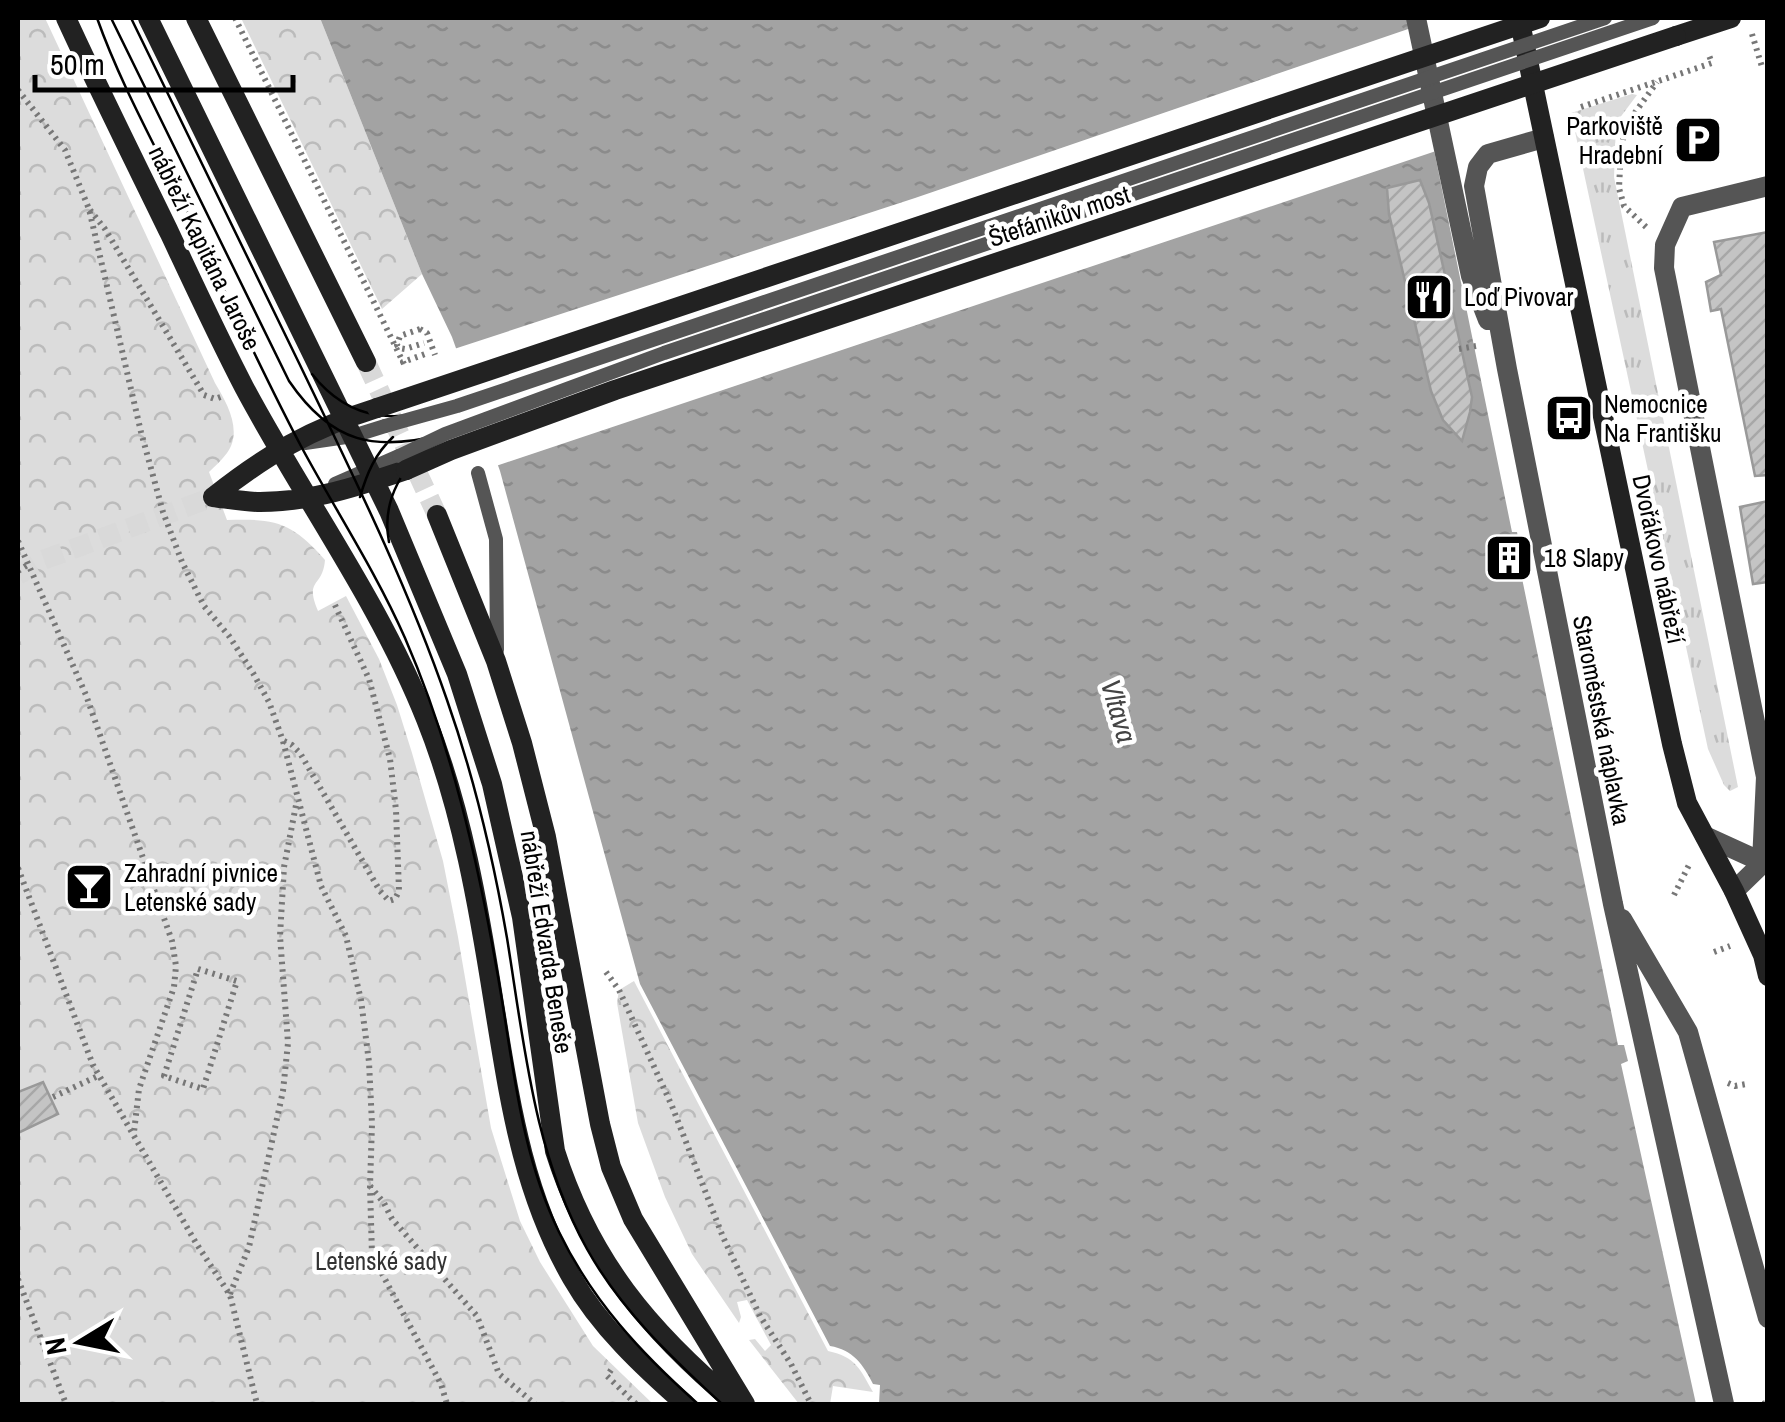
<svg xmlns="http://www.w3.org/2000/svg" width="1785" height="1422" viewBox="0 0 1785 1422" font-family="'Archivo Narrow',sans-serif">
<defs>
<pattern id="grass-tufts" width="24" height="20" patternUnits="userSpaceOnUse" patternTransform="scale(2.5)"><rect width="24" height="20" fill="#dcdcdc"/><path d="M3 7l-1-3M5 7V3M7 7l1-3M15 17l-1-3M17 17v-4M19 17l1-3" fill="none" stroke="#bbb"/></pattern>
<pattern id="forest-crowns" width="20" height="18" patternUnits="userSpaceOnUse" patternTransform="scale(2.5)"><rect width="20" height="18" fill="#dcdcdc"/><path d="M2 6a3 3 0 1 1 6 0M12 15a3 3 0 1 1 6 0" fill="none" stroke="#bbb"/></pattern>
<pattern id="water-ripples" width="26" height="14" patternUnits="userSpaceOnUse" patternTransform="scale(2.5)"><rect width="26" height="14" fill="#a3a3a3"/><path d="M2 4q2-2 4 0t4 0M15 11q2-2 4 0t4 0" fill="none" stroke="#8b8b8b"/></pattern>
<pattern id="building-hatch" width="6" height="6" patternUnits="userSpaceOnUse" patternTransform="scale(2.5)"><rect width="6" height="6" fill="#c4c4c4"/><path d="M-1 1l2-2M0 6l6-6M5 7l2-2" fill="none" stroke="#a7a7a7"/></pattern>
</defs>
<rect width="100%" height="100%" fill="#fff"/>
<path fill="url(#grass-tufts)" d="M1632,94L1637,95L1616,123L1614,177L1738,787L1730,791L1724,785L1708,749L1571,113Z"/>
<path fill="url(#forest-crowns)" d="M18,18H45L215,383C227,403 243,431 227,453C222,460 215,466 209,472L227,520C276,518 293,523 325,560C323,588 304,578 318,611L346,596L379,659L397,705L412,753L443,861L458,937L491,1128L520,1221L540,1262L593,1346L653,1404H18V1133L58,1113L43,1082L18,1092Z
M241,18H320L422,274L382,309Z
M634,981L828,1351C856,1357 860,1369 873,1392L833,1386L830,1404H799L749,1340L755,1339L765,1351L771,1345L747,1300L737,1302L741,1317L739,1323L692,1254L665,1197L638,1123L617,1003L619,990Z"/>
<path fill="url(#water-ripples)" d="M320,18H1407L1512,532H1517L1520,548L1516,549L1618,1045H1624L1628,1061L1621,1064L1696,1404H879L880,1385L873,1384C863,1364 853,1350 830,1346L640,984L500,471L452,337L422,274Z"/>
<path fill="#fff" d="M1414,27L1439,150L493,467L451,350L915,198Z"/>
<path fill="url(#building-hatch)" stroke="#999" stroke-width="2.5" d="M1420,180L1429,203L1472,397L1470,412L1462,441L1443,420L1431,391L1389,214L1387,188Z
M1768,232V475L1755,476L1721,309L1711,311L1706,282L1721,275L1714,242Z
M1768,501V582L1753,584L1740,507Z
M43,1082L58,1114L18,1133V1092Z"/>
<g fill="none" stroke-linecap="round" stroke-linejoin="round">
<path stroke="#d9d9d9" stroke-width="20" stroke-dasharray="20 10" stroke-linecap="butt" d="M366,362L437,515
M18,575L43,560L213,497"/>
<path stroke="#777" stroke-width="6" stroke-dasharray="2.5 5" stroke-linecap="butt" d="M235,18L403,362
M1752,34L1762,67
M18,90L65,150L89,209L141,432L163,512L182,562L204,606L229,636L253,673L269,702L283,741L321,886L346,936L361,1000L369,1062L372,1124L370,1186L372,1255L441,1384L447,1404
M1581,107L1712,63L1708,53
M90,210L105,229L204,395L215,399L223,396
M1646,227L1624,206L1619,188L1621,149L1626,125L1657,82
M420,329L400,336L397,345L399,348L405,349L424,343
M1459,349L1476,346
M404,364L403,362L428,353
M18,541L86,695L172,941L176,966L174,987L139,1089L134,1132
M18,571L29,564
M284,741L292,745L300,753L380,891L389,901L395,899L399,891L396,810L390,759L369,679L334,603
M18,868L93,1065L196,1243L230,1295L257,1404
M1674,895L1689,865
M1714,952L1730,946
M198,969L237,981L203,1089L164,1076Z
M606,972L619,990L672,1106L723,1237L760,1316L791,1364L811,1404
M1728,1083L1735,1086L1746,1084
M53,1097L100,1075
M370,1186L384,1203L392,1219L477,1316L499,1374L535,1404
M18,1279L66,1404
M230,1294L249,1247L283,1091L288,1043L280,936L284,867L297,800
M611,1370L607,1376L636,1404
M1763,1404L1768,1402"/>
<path stroke="#555" stroke-width="14" d="M305,443L353,436L385,426
M478,473L496,539L497,650
M335,484L399,456"/>
<path stroke="#555" stroke-width="20" d="M1416,18L1471,276L1488,320
M1544,138L1488,154L1478,167L1474,186L1507,369L1613,904L1724,1404
M1705,836L1762,862
M1762,862L1766,777L1664,268L1665,245L1682,207L1768,186
M1734,891L1768,858
M1622,919L1688,1032L1768,1318"/>
<path stroke="#222" stroke-width="20" d="M66,18C99,90 135,162 170,234C194,285 218,337 244,387C303,498 379,601 426,719C462,809 479,909 494,1004C510,1101 522,1191 572,1278C600,1327 643,1367 685,1404
M148,18L389,511L457,674L492,784L522,917L555,1151C590,1261 649,1331 736,1404
M196,18L366,362
M1519,18L1672,744L1687,803L1734,891L1763,955L1768,976
M1676,36L1731,18
M213,497C229,499 245,502 260,502C311,502 359,486 406,470
M213,497C266,455 312,428 377,408
M437,515L496,661L522,743L546,837L600,1124L611,1167L633,1219L745,1404"/>
<path stroke="#000" stroke-width="2.5" d="M97,18C119,80 152,140 181,199C221,282 259,367 302,448C336,511 376,572 405,638C451,744 477,857 497,971C513,1059 519,1150 559,1232C593,1302 641,1353 698,1404
M111,18L289,381C332,444 375,452 445,434L664,353L1653,18
M131,18C187,132 243,247 299,363C352,473 407,584 447,700C474,777 493,857 507,938C524,1043 534,1154 587,1249C621,1310 671,1357 722,1404
M312,374C352,425 400,422 457,406L1604,18
M360,497C367,473 375,454 393,437
M389,542C381,501 403,462 438,441"/>
<path stroke="#777" stroke-width="6" stroke-dasharray="2.5 5" stroke-linecap="butt" d="M420,329L427,333L435,355"/>
<path stroke="#555" stroke-width="14" d="M385,426L457,406L1605,18
M399,456L445,434L664,353L1653,18"/>
<path stroke="#222" stroke-width="20" d="M377,408L1540,18
M406,470L451,450L615,390L1676,36"/>
</g>
<defs>
<g id="parking-square" transform="scale(2.5)"><rect x="-9" y="-9" width="18" height="18" rx="4" fill="#000" stroke="#fff"/><path d="M-3.5-5.5H1a3.5 3.5 0 0 1 0 7H-1V5.5H-3.5ZM-1-3.4V-.6H.8a1.4 1.4 0 0 0 0-2.8Z" fill="#fff"/></g>
<g id="restaurant-square" transform="scale(2.5)"><rect x="-9" y="-9" width="18" height="18" rx="4" fill="#000" stroke="#fff"/><path d="M-5-6h1v4h1v-4h1v4h1v-4h1v5L-1.5 .5V6h-2V.5L-5-1ZM5-6V6H3V1.5H1.5Q1.5-4 5-6Z" fill="#fff"/></g>
<g id="bus-square" transform="scale(2.5)"><rect x="-9" y="-9" width="18" height="18" rx="4" fill="#000" stroke="#fff"/><path d="M-5-6H5V4H4V6H2V4H-2V6H-4V4H-5ZM-3.5-4V0h7V-4ZM-3.5 1.2v1.5H-2V1.2ZM2 1.2v1.5H3.5V1.2Z" fill="#fff"/></g>
<g id="building-square" transform="scale(2.5)"><rect x="-9" y="-9" width="18" height="18" rx="4" fill="#000" stroke="#fff"/><path d="M-4-6H4V6H1V3H-1V6H-4ZM-2.5-4.3h1.7v1.8h-1.7ZM.8-4.3h1.7v1.8H.8ZM-2.5-1h1.7V.8h-1.7ZM.8-1h1.7V.8H.8Z" fill="#fff"/></g>
<g id="bar-square" transform="scale(2.5)"><rect x="-9" y="-9" width="18" height="18" rx="4" fill="#000" stroke="#fff"/><path d="M-6-5H6L.8 .8V4.5H3.5V6h-7V4.5H-.8V.8Z" fill="#fff"/></g>
</defs>
<g fill-rule="evenodd">
<use href="#parking-square" x="1698" y="140"/>
<use href="#restaurant-square" x="1429" y="297"/>
<use href="#bus-square" x="1569" y="418"/>
<use href="#building-square" x="1509" y="558"/>
<use href="#bar-square" x="89" y="887"/>
</g>
<g text-anchor="middle" dominant-baseline="central" stroke-width="9" stroke-linejoin="round" paint-order="stroke">
<g font-size="25" fill="#000" stroke="#fff" text-anchor="start">
<text x="1663" y="126" text-anchor="end">Parkoviště<tspan x="1663" dy="29">Hradební</tspan></text>
<text x="1464" y="297">Loď Pivovar</text>
<text x="1604" y="404">Nemocnice<tspan x="1604" dy="29">Na Františku</tspan></text>
<text x="1544" y="558">18 Slapy</text>
<text x="124" y="873">Zahradní pivnice<tspan x="124" dy="29">Letenské sady</tspan></text>
</g>
<g font-size="25" fill="#000" stroke="#fff">
<text transform="translate(1059 216) rotate(-18)">Štefánikův most</text>
<text transform="translate(205 248) rotate(64)">nábřeží Kapitána Jaroše</text>
<text transform="translate(1659 559) rotate(78)">Dvořákovo nábřeží</text>
<text transform="translate(1602 720) rotate(79)">Staroměstská náplavka</text>
<text transform="translate(547 942) rotate(81)">nábřeží Edvarda Beneše</text>
</g>
<g font-size="25" fill="#333" stroke="#fff">
<text x="381" y="1261">Letenské sady</text>
</g>
<g font-size="28" font-style="italic" fill="#444" stroke="#fff">
<text transform="translate(1119 711) rotate(74)">Vltava</text>
</g>
</g>
<rect width="1785" height="1422" fill="none" stroke="#000000" stroke-width="40"/>
<g transform="translate(80 1342) rotate(260)" stroke="#ffffff" stroke-width="8" paint-order="stroke">
<path d="M0-8L18 38L0 25L-18 38Z" fill="#000000"/>
<text y="-15" font-size="28" font-weight="bold" text-anchor="middle" fill="#000000">N</text>
</g>
<path d="M35 75v15h258v-15" fill="none" stroke="#000000" stroke-width="5"/>
<text x="50" y="75" font-size="30" fill="#000000" stroke="#ffffff" stroke-width="8" paint-order="stroke">50 m</text>
</svg>
